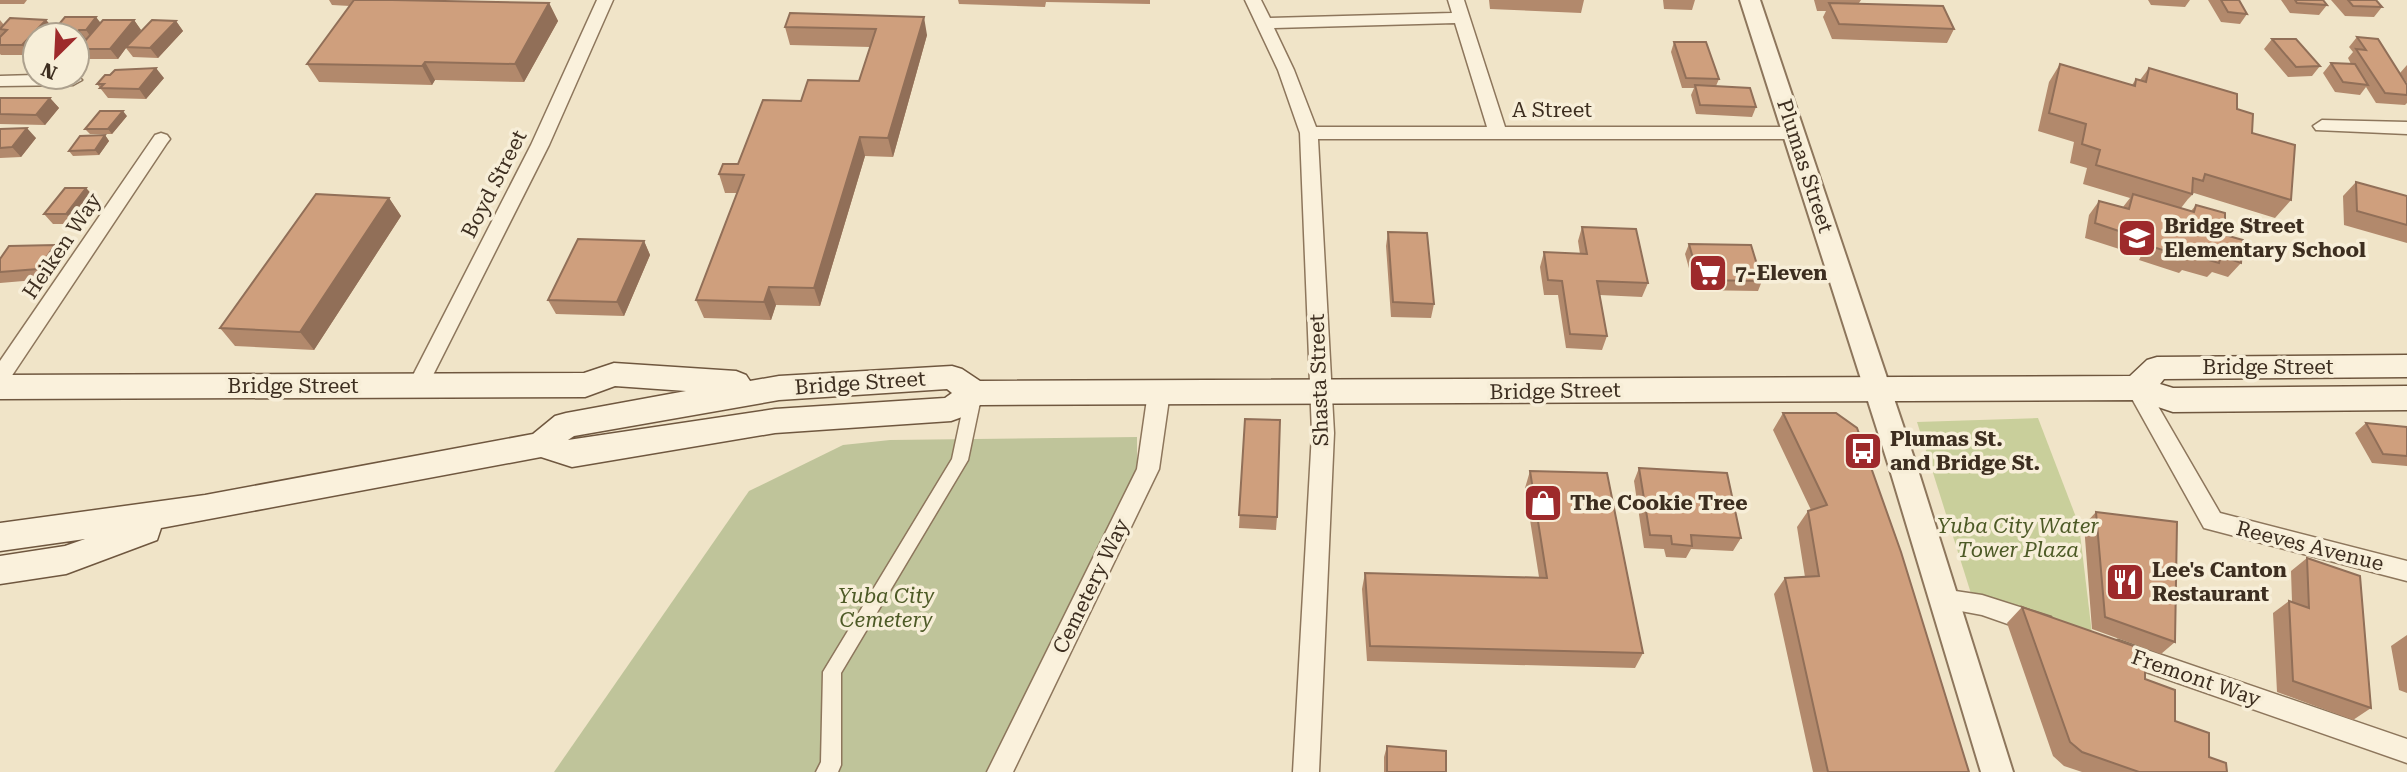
<svg xmlns="http://www.w3.org/2000/svg" width="2407" height="772" viewBox="0 0 2407 772" font-family="'Roboto Serif',serif">
<rect width="100%" height="100%" fill="#f0e4c8"/>
<path fill="#c9cf9b" d="M2038,418L2079,525L2093,642L1974,603L1917,422Z"/>
<path fill="#bfc49a" d="M1137,437V467L988,772H554L749,491L843,445L890,440Z"/>
<g fill="none" stroke-linecap="round" stroke-linejoin="round">
<g stroke="#8d765c" stroke-width="3">
<path id="pedestrian" d="M974,387L980,389L982,393L968,460L841,673V765L838,772H816L821,762L823,672L952,459L966,393L968,389Z"/>
</g>
<g stroke="#8d765c" stroke-width="3">
<path id="minor" d="M597,0H613L549,145L425,391L418,393L411,391L408,385L531,145Z
M1245,0H1261L1270,18L1452,13L1448,0H1464L1505,127H1795L1804,133L1795,139H1318L1334,433L1319,772H1293L1312,433L1300,133L1278,70ZM1455,23L1487,127H1316L1294,70L1274,28Z
M35,75L77,76L82,80L73,85L0,86V76Z
M2322,120L2407,122V134L2316,130L2313,126Z
M161,133L167,135L170,139L167,143L7,383L0,385V361L155,135Z
M2137,380L2144,382L2220,513L2407,561V581L2204,528L2126,388L2130,382Z
M1159,384L1166,386L1170,392L1159,469L1013,772H987L1137,469L1148,392L1152,386Z
M1942,589L1982,595L2051,617L2054,625L2051,633L2042,636L1982,615L1934,606L1930,599L1934,592Z
M2118,640L2407,739V763L2109,659L2106,651L2109,643Z"/>
</g>
<g stroke="#8d765c" stroke-width="4">
<path id="tertiary" d="M1740,0H1760L1918,470L2013,772H1981L1890,470Z"/>
</g>
<g stroke="#6f573f" stroke-width="3">
<path id="secondary" d="M2407,355V377L2164,379L2160,384L2173,388L2407,386V410L2173,412L2137,400L980,405L962,417L951,421L775,433L572,467L541,457L161,528L157,540L66,574L0,584V556L65,546L85,539L0,551V523L205,495L533,434L555,416L566,413L686,391L615,386L585,397L0,399V375L584,373L614,363L736,371L746,375L750,381L779,376L952,366L962,369L980,381L2130,376L2147,360L2157,357ZM947,389L952,393L945,398L775,409L568,440L574,436L779,400Z"/>
</g>
<use href="#pedestrian" fill="#faf1dc" fill-rule="evenodd"/>
<use href="#minor" fill="#faf1dc" fill-rule="evenodd"/>
<use href="#tertiary" fill="#faf1dc" fill-rule="evenodd"/>
<use href="#secondary" fill="#faf1dc" fill-rule="evenodd"/>
</g>
<path fill="#b2896c" d="M0,0H27L24,4H0Z
M329,0H392L549,3L558,21L524,82L435,80L432,85L319,82L307,64L350,6L332,5Z
M958,0H1150V4L1046,2L1045,7L959,4Z
M1489,0H1584L1581,13L1490,9Z
M1663,0H1695L1692,10L1664,9Z
M1814,0H1861L1859,3L1954,29L1947,43L1832,39L1823,17L1826,11H1817Z
M2148,0H2190L2185,7L2151,5Z
M2208,0H2239L2247,14L2240,24L2221,22Z
M2281,0H2323L2327,5L2319,15L2290,13Z
M2331,0H2376L2382,7L2374,17L2345,16Z
M790,13L927,35L893,157L865,156L820,306L776,305L771,320L704,318L696,300L737,193H725L719,174L738,164L801,101L859,81L870,47L790,45L785,27Z
M0,20L4,25L46,20L54,29L49,35H35V50L30,55H1L0,54Z
M134,20L141,30L137,36L176,21L183,31L158,58L133,57L126,48L118,59H86L79,50L50,35L101,23Z
M2357,37L2407,85V103L2405,105L2376,103L2366,87L2360,95L2335,92L2323,73L2331,63L2351,64L2348,58L2353,52L2349,47Z
M2272,39L2320,66L2312,76L2288,77L2264,49Z
M1674,42L1719,79L1716,86L1756,107L1752,117L1696,114L1691,95L1694,88H1682L1671,52Z
M2060,64L2132,85L2136,79L2140,80L2149,68L2237,109L2291,200L2275,218L2194,193L2188,199L2181,208L2191,211L2196,205L2225,235L2241,263L2228,277L2212,272L2207,277L2182,270L2179,273L2139,260L2141,256L2085,238L2089,215L2099,201L2123,207L2130,198L2083,184L2087,168L2070,163L2074,142L2038,131L2049,82Z
M2407,65V83L2400,73Z
M110,75L164,78L146,99L108,98L97,84Z
M0,98H50L59,108L45,125L0,124Z
M127,116L112,134H90L85,129Z
M0,129L36,138L21,157L0,158Z
M105,135L109,141L99,155L73,156L69,151Z
M2356,182L2407,196V243L2344,225L2343,196Z
M86,188L95,198L75,224H53L44,214Z
M389,198L401,216L314,350L235,346L220,328Z
M1582,227L1648,283L1642,297L1600,295L1607,336L1602,350L1566,348L1558,295H1544L1540,267L1544,252L1580,254L1578,241Z
M1388,232L1434,304L1431,318L1391,317L1386,246Z
M644,241L650,255L624,316L556,314L548,300Z
M1689,244L1762,281L1758,291L1695,290L1685,254Z
M55,245L64,255L47,279L0,283V259Z
M1783,413L1969,772H1813L1774,594L1785,578L1805,577L1797,527L1808,511L1811,510L1773,430Z
M1245,419L1277,517L1276,530L1239,528Z
M2366,423L2407,427V466L2372,463L2355,433Z
M1639,468L1741,538L1733,551L1691,549L1686,558L1666,557L1664,549L1644,548L1634,481Z
M1530,471L1643,653L1635,668L1367,661L1362,589L1365,573L1539,577L1525,488Z
M2096,512L2175,642L2161,654L2092,629L2084,525Z
M2307,558L2371,708L2353,720L2277,692L2273,613L2289,601L2292,602L2291,571Z
M2022,607L2145,679L2175,721L2209,757L2227,772H2082L2064,766L2053,756L2007,623Z
M2407,635V693L2399,690L2391,646Z
M1387,746L1446,772H1384V757Z"/>
<path fill="#916f58" d="M549,3L558,21L524,82L515,64Z
M96,17L104,27L93,40L86,30Z
M924,17L927,35L893,157L888,138Z
M46,20L54,29L49,35H35V50L30,55L22,45Z
M134,20L141,30L127,47H126V48L118,59L110,49Z
M176,21L183,31L158,58L150,48Z
M79,30L87,40L77,51V35H75Z
M425,62L435,80L432,85L422,66Z
M156,68L164,78L146,99L139,89Z
M50,98L59,108L45,125L36,115Z
M123,111L127,116L112,134L108,129Z
M27,128L36,138L21,157L12,147Z
M105,135L109,141L99,155L95,150Z
M860,137L865,156L820,306L814,288Z
M86,188L95,198L75,224L66,214Z
M389,198L401,216L314,350L300,332Z
M644,241L650,255L624,316L617,302Z
M55,245L64,255L47,279L38,269Z
M769,287L776,305L771,320L764,302Z"/>
<path fill="#cf9f7d" stroke="#916f58" stroke-width="2" d="M354,0H392L549,3L515,64L425,62L422,66L307,64Z
M2221,0H2239L2247,14L2228,12Z
M2295,0H2323L2327,5L2297,3Z
M2348,0H2376L2382,7L2353,6Z
M1829,3L1943,6L1954,29L1839,24Z
M790,13L924,17L888,138L860,137L814,288L769,287L764,302L696,300L744,175L719,174L723,164H738L763,100L801,101L808,80L859,81L876,29L785,27Z
M65,17H96L86,30H79L75,35H50Z
M10,18L46,20L22,45H0V37L7,30L0,29Z
M103,20H134L110,49H78Z
M152,20L176,21L150,48L126,47Z
M2357,37L2378,39L2407,85V95L2385,93L2356,49L2366,50Z
M2272,39H2296L2320,66L2296,67Z
M1674,42H1706L1719,79L1686,78Z
M2331,63L2355,64L2368,85L2343,82Z
M2060,64L2135,86L2136,79L2146,82L2149,68L2237,94V109L2253,114L2252,133L2295,145L2291,200L2205,174L2203,181L2193,178L2192,194L2096,165L2100,150L2082,144L2086,124L2049,113Z
M156,68L139,89L100,88L104,84H97L105,75H110L115,70Z
M1695,85L1750,88L1756,107L1700,105Z
M0,98H50L36,115L0,114Z
M100,111H123L108,129H85Z
M27,128L12,147L0,148V129Z
M105,135L95,150L69,151L80,136Z
M2356,182L2407,196V225L2357,211Z
M65,188H86L66,214H44Z
M316,194L389,198L300,332L220,328Z
M2133,194L2194,212L2196,205L2225,213V235L2243,240L2241,263L2221,256L2219,263L2192,255L2191,259L2150,246L2152,242L2095,223L2099,201L2129,209Z
M1582,227L1636,229L1648,283L1597,281L1607,336L1570,334L1562,281L1548,280L1544,252L1587,254Z
M1388,232L1427,233L1434,304L1393,302Z
M578,239L644,241L617,302L548,300Z
M1689,244L1751,245L1762,281L1699,280Z
M55,245L38,269L0,272V259L9,246Z
M1783,413H1836L1857,428L1901,552L1969,772H1828L1785,578L1819,576L1808,511L1827,505Z
M1245,419L1280,420L1277,517L1239,515Z
M2366,423L2407,427V456L2383,454Z
M1639,468L1727,473L1741,538L1691,535L1692,546L1672,544L1671,536L1650,535Z
M1530,471L1607,473L1643,653L1370,646L1365,573L1547,578Z
M2096,512L2177,522L2175,642L2105,617Z
M2307,558L2360,576L2371,708L2293,681L2289,601L2309,608Z
M2022,607L2145,650V679L2175,690V721L2209,733V757L2226,763L2227,772H2139L2082,752L2070,742Z
M1387,746L1446,751V772H1387Z"/>
<defs>
<g id="school-square" transform="scale(2.0125)"><rect x="-9" y="-9" width="18" height="18" rx="4" fill="#9e2a2b" stroke="#f7eed8"/><path d="M0-5L7-2L0 1L-7-2ZM-4 1L0 2.5L4 1V4Q0 6-4 4Z" fill="#fff"/></g>
<g id="supermarket-square" transform="scale(2.0125)"><rect x="-9" y="-9" width="18" height="18" rx="4" fill="#9e2a2b" stroke="#f7eed8"/><path d="M-6-5.5h2.5l.6 2H6L4.5 2H-2.5L-4.4-4H-6ZM-1.5 3.2a1.3 1.3 0 1 0 .1 0ZM3 3.2a1.3 1.3 0 1 0 .1 0Z" fill="#fff"/></g>
<g id="bus-square" transform="scale(2.0125)"><rect x="-9" y="-9" width="18" height="18" rx="4" fill="#9e2a2b" stroke="#f7eed8"/><path d="M-5-6H5V4H4V6H2V4H-2V6H-4V4H-5ZM-3.5-4V0h7V-4ZM-3.5 1.2v1.5H-2V1.2ZM2 1.2v1.5H3.5V1.2Z" fill="#fff"/></g>
<g id="shop-square" transform="scale(2.0125)"><rect x="-9" y="-9" width="18" height="18" rx="4" fill="#9e2a2b" stroke="#f7eed8"/><path d="M-5-2.5h2.3a2.7 3.5 0 0 1 5.4 0H5L5.5 6h-11ZM-1.5-2.5h3a1.5 2.3 0 0 0-3 0Z" fill="#fff"/></g>
<g id="restaurant-square" transform="scale(2.0125)"><rect x="-9" y="-9" width="18" height="18" rx="4" fill="#9e2a2b" stroke="#f7eed8"/><path d="M-5-6h1v4h1v-4h1v4h1v-4h1v5L-1.5 .5V6h-2V.5L-5-1ZM5-6V6H3V1.5H1.5Q1.5-4 5-6Z" fill="#fff"/></g>
</defs>
<g fill-rule="evenodd">
<use href="#school-square" x="2137" y="238"/>
<use href="#supermarket-square" x="1708" y="273"/>
<use href="#bus-square" x="1863" y="451"/>
<use href="#shop-square" x="1543" y="503"/>
<use href="#restaurant-square" x="2125" y="582"/>
</g>
<g text-anchor="middle" dominant-baseline="central" stroke-width="7" stroke-linejoin="round" paint-order="stroke">
<g font-size="21" fill="#3d2e20" stroke="#f7eed8">
<text x="1552" y="110">A Street</text>
<text transform="translate(1805 166) rotate(72)">Plumas Street</text>
<text transform="translate(494 184) rotate(-63)">Boyd Street</text>
<text transform="translate(62 246) rotate(-56)">Heiken Way</text>
<text x="2268" y="367">Bridge Street</text>
<text transform="translate(1319 380) rotate(-92)">Shasta Street</text>
<text transform="translate(860 383) rotate(-4)">Bridge Street</text>
<text x="293" y="386">Bridge Street</text>
<text transform="translate(1555 391) rotate(-1)">Bridge Street</text>
<text transform="translate(2310 546) rotate(14)">Reeves Avenue</text>
<text transform="translate(1091 586) rotate(-64)">Cemetery Way</text>
<text transform="translate(2196 678) rotate(19)">Fremont Way</text>
</g>
<g font-size="21" font-weight="bold" fill="#3d2e20" stroke="#f7eed8" text-anchor="start">
<text x="2164" y="226">Bridge Street<tspan x="2164" dy="24">Elementary School</tspan></text>
<text x="1735" y="273">7-Eleven</text>
<text x="1890" y="439">Plumas St.<tspan x="1890" dy="24">and Bridge St.</tspan></text>
<text x="1570" y="503">The Cookie Tree</text>
<text x="2152" y="570">Lee's Canton<tspan x="2152" dy="24">Restaurant</tspan></text>
</g>
<g font-size="21" font-style="italic" fill="#4d5a26" stroke="#f7eed8">
<text x="2018" y="526">Yuba City Water<tspan x="2018" dy="24">Tower Plaza</tspan></text>
<text x="886" y="596">Yuba City<tspan x="886" dy="24">Cemetery</tspan></text>
</g>
</g>
<g transform="translate(56 56) rotate(204)"><circle r="33" fill="#f7eed8" stroke="#ada18e" stroke-width="2"/>
<path d="M0-5L12 26L0 18L-12 26Z" fill="#9e2a2b"/>
<text y="-10" font-size="19" font-weight="bold" text-anchor="middle" fill="#3d2e20">N</text>
</g>
</svg>
